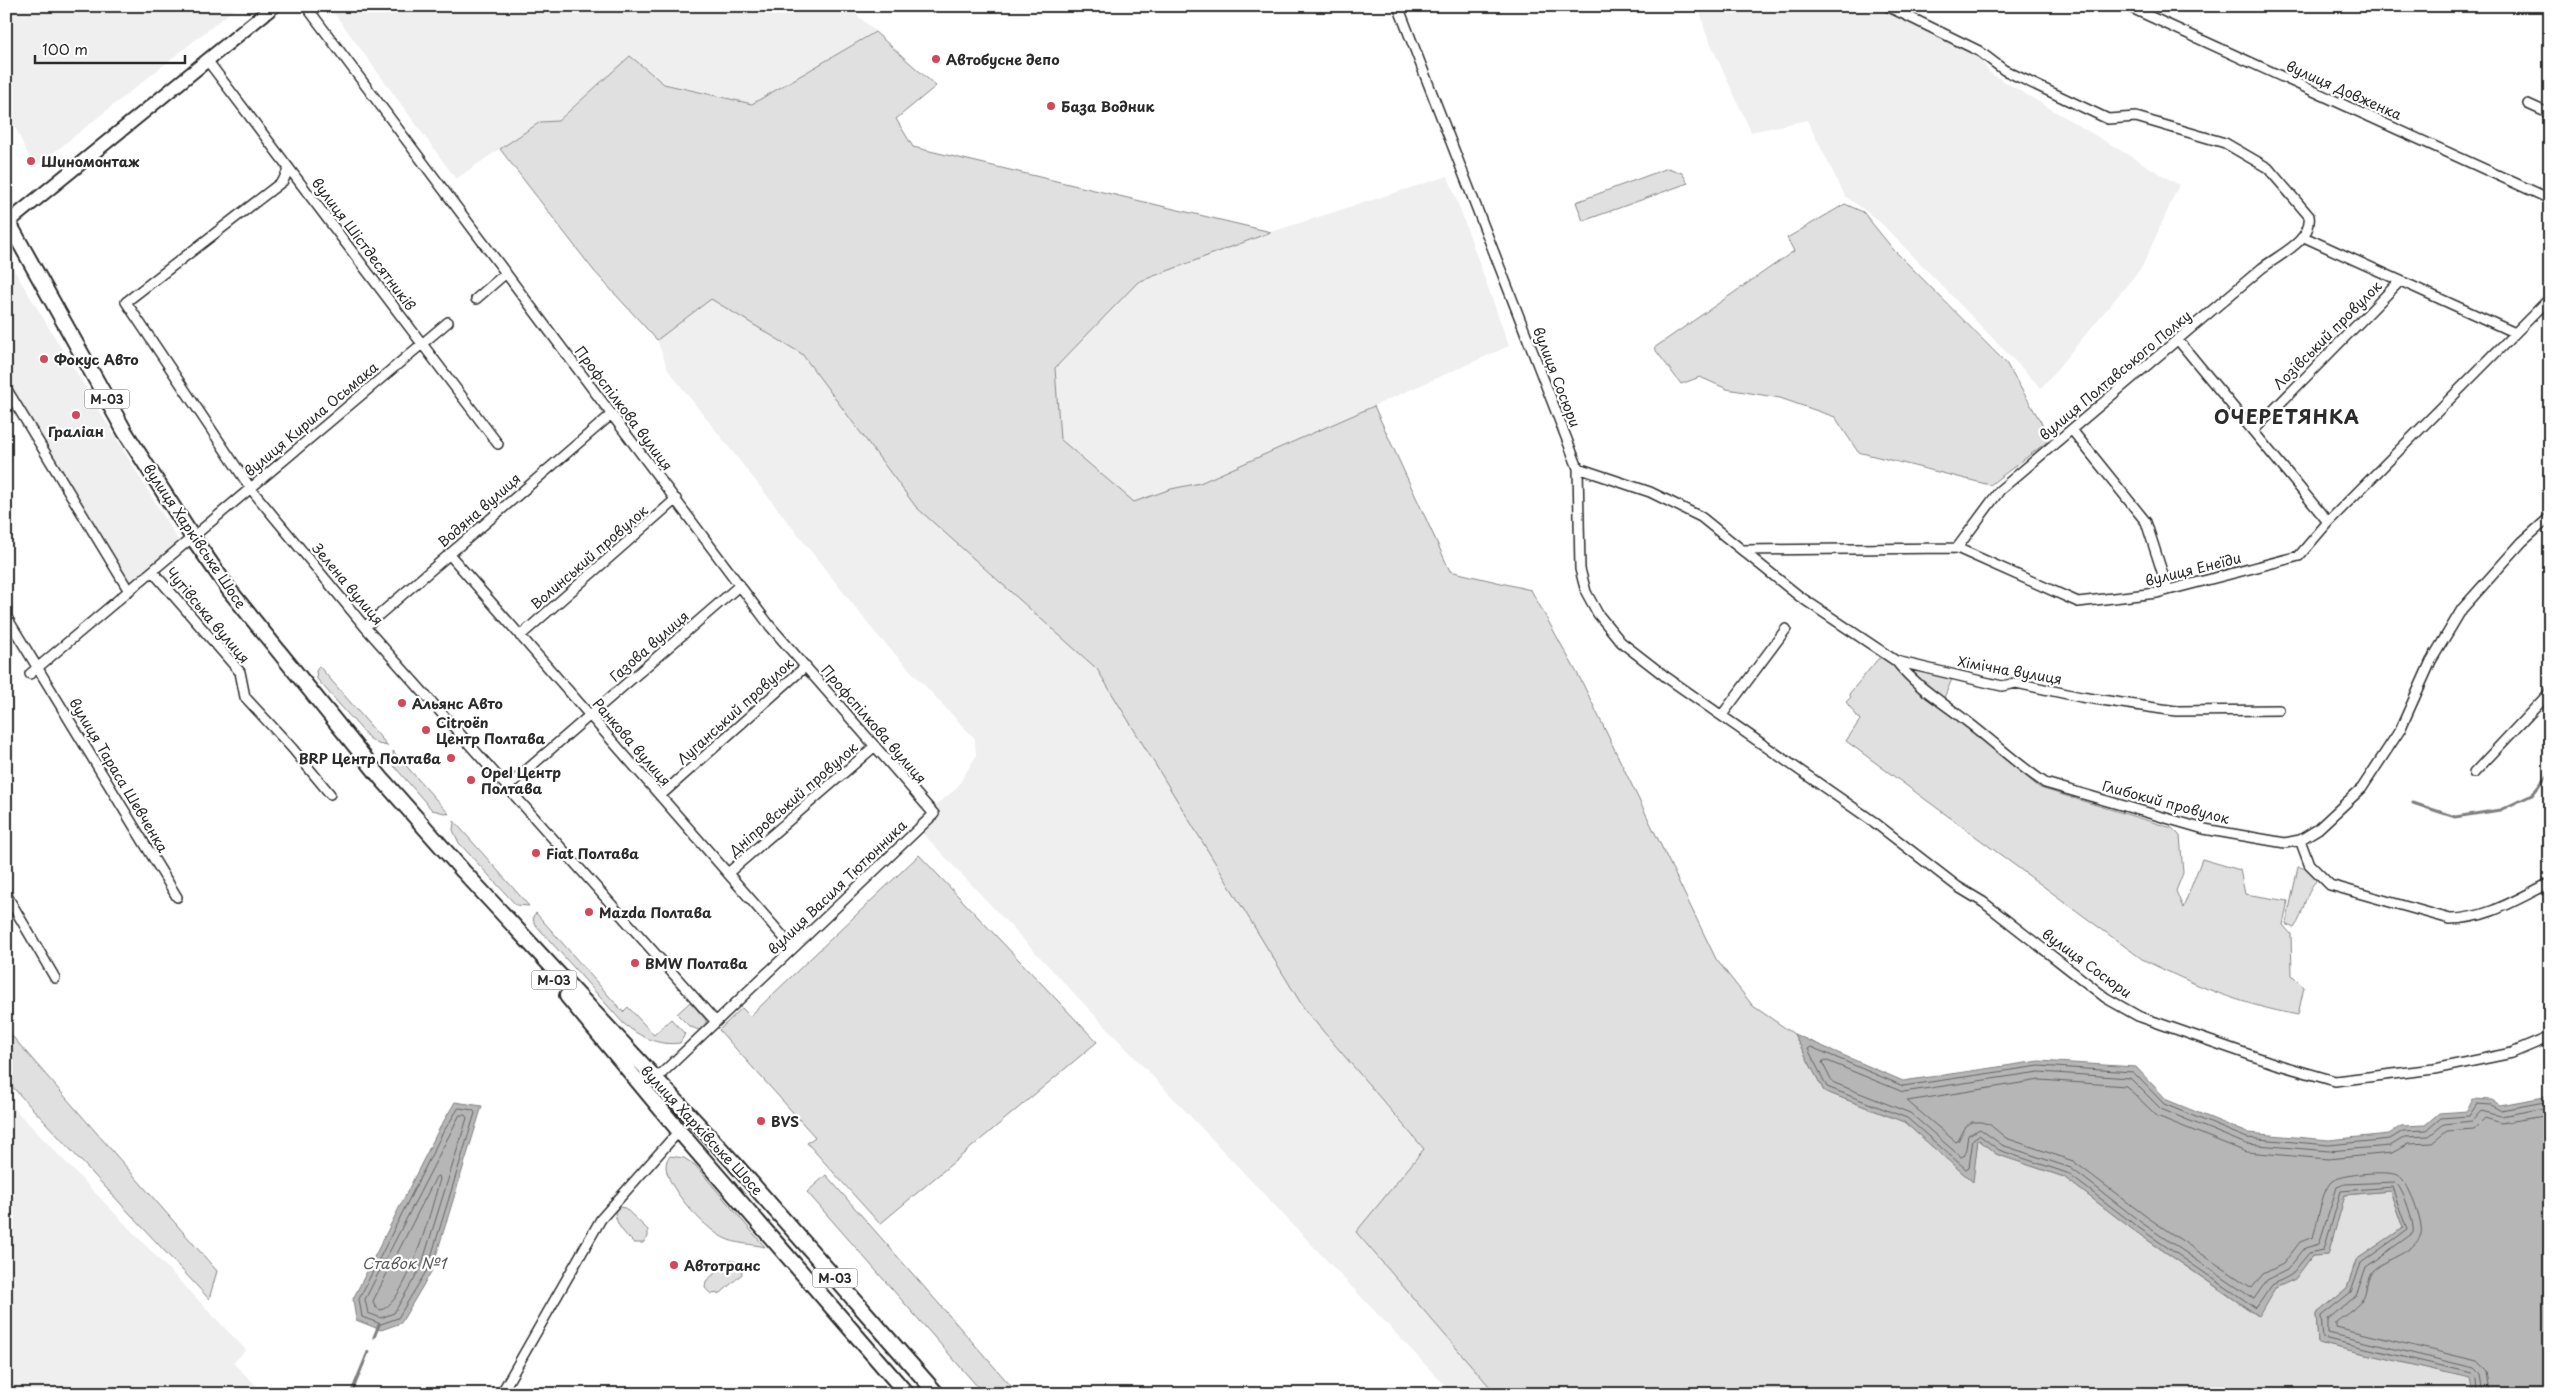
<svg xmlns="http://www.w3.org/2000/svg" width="2556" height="1400" viewBox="0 0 2556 1400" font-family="'Playpen Sans',sans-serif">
<rect width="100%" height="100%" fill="#fff"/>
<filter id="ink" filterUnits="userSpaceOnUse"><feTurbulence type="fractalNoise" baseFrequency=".02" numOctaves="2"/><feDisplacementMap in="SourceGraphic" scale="10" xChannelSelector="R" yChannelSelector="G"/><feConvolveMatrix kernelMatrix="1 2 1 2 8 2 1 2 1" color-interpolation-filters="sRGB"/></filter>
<g filter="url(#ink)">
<path fill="#efefef" d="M6,6H238L38,165L28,155L6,107Z
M329,6H847L875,31L752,104L664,83L630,56L557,121H540L456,179Z
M1699,6H1877L1977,55L1990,73L2179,185L2142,267L2041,388L1879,221L1845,196L1807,120L1751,132L1705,31Z
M1448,176L1509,346L1200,483L1171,489L1134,502L1060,439L1055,368L1138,282L1271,232Z
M6,257L181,545L129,586L6,379Z
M711,299L802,354L916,507L1097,669L1305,1010L1424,1150L1356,1233L1496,1394H1453L913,823L956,789L976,756L975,739L877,635L668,370L657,340Z
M6,1100L246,1350L233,1363L265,1394H6Z"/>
<path fill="#e0e0e0" stroke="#868686" d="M875,32L936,86L896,119L913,147L1271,232L1138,282L1055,368L1060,439L1134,502L1171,489L1200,483L1374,406L1450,571L1531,590L1582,682L1716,959L1753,1006L1794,1034L1824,1091L1904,1122L1972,1181L1978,1139L1996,1154L2064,1177L2136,1232L2258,1316L2275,1288L2295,1279L2312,1256L2328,1255L2345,1195L2390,1191L2403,1228L2356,1260L2347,1289L2316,1314L2318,1343L2471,1378L2473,1394H1496L1356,1232L1424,1149L1305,1010L1097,669L916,507L802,354L711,299L657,340L594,271L500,149L540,122L558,121L630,56L664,84L752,104Z
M1668,168L1682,173L1688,183L1583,221L1576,202Z
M1845,204L1863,212L1893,249L2006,363L2051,439L1990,485L1858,452L1835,417L1780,398L1727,389L1700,377L1681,384L1654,348L1794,251L1787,238Z
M1882,657L1896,666L1919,693L1959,721L2040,788L2172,828L2180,836L2183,873L2176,891L2183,908L2202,859L2240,870L2245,894L2288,901L2283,925L2291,934L2292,975L2304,987L2298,1015C2239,1004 2196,986 2142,959L1846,741L1860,720L1846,702L1851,697L1849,694L1878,659Z
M319,666L388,746L378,744L369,738L317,679L316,671Z
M1907,667L1952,679L1944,698Z
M393,751L449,814L432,810L394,766Z
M454,821L529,906L516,905L459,843L453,830Z
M919,855L1097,1042L880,1224L807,1143L815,1137L719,1030L742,1008L750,1016Z
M2298,867L2308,869L2315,875L2316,881C2303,895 2305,914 2294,928L2286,924Z
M536,913L623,1012L628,1007L654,1035L671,1019L685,1034L680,1043C658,1046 640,1037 623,1023L534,923L533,916Z
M690,1002L706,1020V1024L701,1031L689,1026L677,1014Z
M6,1029L217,1271L209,1299L6,1080Z
M670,1156L684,1158L695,1165L765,1247C753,1244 735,1244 724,1238C706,1230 651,1174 670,1156Z
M826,1175L1018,1394H984L807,1192Z
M619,1207L625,1208L648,1230V1237L643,1243H634C625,1234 616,1226 615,1212Z
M730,1260L740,1263L742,1274L721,1293L711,1294L705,1288L706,1281Z"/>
<path fill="#b6b6b6" stroke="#7e7e7e" d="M1794,1034L1903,1081L2039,1061L2136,1067L2167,1100L2248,1133L2329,1140L2389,1134L2401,1126L2425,1125L2439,1113L2467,1111L2473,1099L2492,1100L2500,1105L2550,1096V1394H2473L2470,1378L2318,1343L2316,1314L2347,1289L2356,1260L2403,1228L2390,1191L2345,1195L2328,1255L2312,1256L2295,1279L2275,1288L2259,1316L2136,1232L2064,1177L1996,1154L1978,1139L1973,1182L1904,1122L1824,1091Z
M455,1102L482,1106L431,1272L401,1323L381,1330L356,1320L353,1299L438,1131Z"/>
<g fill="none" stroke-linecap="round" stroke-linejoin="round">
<path stroke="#636363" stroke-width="1" d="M459,1108L473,1110L475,1113L427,1270L398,1318L381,1324L362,1317L359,1299L442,1134Z
M460,1115H465L467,1118L421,1267L394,1313L381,1318L368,1313L365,1300Z
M439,1176L440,1179C432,1206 408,1301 381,1310L375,1307L373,1301L436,1177Z
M2477,1394L2476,1378L2472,1373L2323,1338L2321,1316L2351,1292L2361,1263L2407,1230L2392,1187L2341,1191L2324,1250L2309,1253L2291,1275L2272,1285L2256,1308L2139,1228L2067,1173L1999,1150L1979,1135L1973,1139L1969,1167L1966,1169L1907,1118L1827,1087L1808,1049L1811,1047L1903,1086L2039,1066L2133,1072L2164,1104L2247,1138L2329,1145L2390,1139L2403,1131L2427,1130L2441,1118L2469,1116L2477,1104L2491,1105L2501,1110L2550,1101
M2484,1394L2481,1375L2474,1368L2328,1333V1319L2356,1296L2366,1267L2413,1233C2415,1223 2403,1188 2395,1182L2345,1184L2337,1187L2319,1244L2305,1248L2287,1270L2267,1280L2254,1299L2142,1223L2071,1168L2002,1145L1980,1129L1968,1135L1965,1155L1961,1157L1910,1113L1832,1082L1822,1062L1825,1060L1903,1092L2039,1072L2130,1078L2161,1109L2246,1144L2329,1151L2390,1146L2405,1137L2429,1136L2444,1124L2472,1121L2481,1111L2501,1116L2550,1107
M2491,1394L2488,1372L2477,1361L2336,1327V1322C2345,1315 2359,1307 2364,1296C2367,1289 2367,1277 2373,1271C2386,1258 2415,1253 2421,1234C2424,1223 2408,1180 2398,1175C2388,1170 2339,1174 2331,1182C2321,1192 2318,1223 2313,1237L2300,1242L2283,1264L2263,1274L2252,1288L2147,1217L2073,1161L2006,1138L1989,1124L1982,1122H1972L1966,1126L1958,1141L1956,1142L1907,1101L2040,1080L2126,1086L2157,1116L2246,1152L2328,1159L2392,1153L2408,1144L2432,1143L2447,1131L2474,1129L2485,1118L2501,1123L2550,1115"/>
<path stroke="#7e7e7e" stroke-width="3" d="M2413,803L2455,817L2500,810L2532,795L2550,772
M374,1337L379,1325
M351,1394L368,1352"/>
<g stroke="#2b2b2b" stroke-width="12">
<path id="minor" d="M306,6L770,626L934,814L656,1079
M1398,6L1578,468L1580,569L1586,592L1598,614L1621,642L1666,677L1874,822L1958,887L1983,902L2106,998L2138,1016L2276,1064L2335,1081L2434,1069L2512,1053L2550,1037
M1887,6L1979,51L2004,70L2108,119L2136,117L2225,143L2268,168L2309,216C2313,240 2279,255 2262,268L2000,490L1957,548
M2127,6L2550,199
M207,60L498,444
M2528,104L2550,114
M289,168L283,181L126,302L251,489L365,627L716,1022
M2304,237L2513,332
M476,299L506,273
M2178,340L2328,522
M6,388L129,591
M2072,430L2146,522L2168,590
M2253,431L2400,281
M1578,468L1650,492L1701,517L1799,596L1896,661L2002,686L2016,683L2081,697L2176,711L2279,710
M1744,550L1957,548L2078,602L2157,593L2299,556L2328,522L2550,298
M449,554L793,948
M153,572L240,672L245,697L292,748L330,794
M6,616L177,897
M365,627L612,414
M520,636L676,499
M1896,661C1919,690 1942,701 1969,723C1995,743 2018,765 2045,783L2204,829L2285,843L2300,840L2318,829L2362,788L2400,730L2431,661L2462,609L2522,542L2550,517
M30,674L448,322
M1722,715L1786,629
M2474,773L2550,692
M507,787L740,585
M660,796L806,666
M2300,840L2309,864L2330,885L2450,919C2487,919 2517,899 2550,883
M728,873L875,746
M6,894L55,978
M501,1394L601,1219L679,1131"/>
</g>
<g stroke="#2b2b2b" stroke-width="16">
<path id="secondary" d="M6,224L274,6"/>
</g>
<g stroke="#2b2b2b" stroke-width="18">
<path id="trunk" d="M6,218L125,432L193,538L230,591L381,778L463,871L734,1163L937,1394
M567,996L679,1131L907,1394"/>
</g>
<use href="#minor" stroke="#fff" stroke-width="9"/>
<use href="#secondary" stroke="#fff" stroke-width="12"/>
<use href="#trunk" stroke="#fff" stroke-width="14"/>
</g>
</g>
<g fill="#d1495b" stroke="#fff" stroke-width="2">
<circle cx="936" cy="59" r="5"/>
<circle cx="1051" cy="106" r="5"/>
<circle cx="31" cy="161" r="5"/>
<circle cx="44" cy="359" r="5"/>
<circle cx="76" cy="415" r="5"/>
<circle cx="402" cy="703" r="5"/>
<circle cx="426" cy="730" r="5"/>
<circle cx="451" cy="758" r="5"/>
<circle cx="471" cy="780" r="5"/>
<circle cx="536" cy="853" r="5"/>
<circle cx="589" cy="912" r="5"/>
<circle cx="635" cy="963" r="5"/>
<circle cx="761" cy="1121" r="5"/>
<circle cx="674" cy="1265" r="5"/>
</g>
<g text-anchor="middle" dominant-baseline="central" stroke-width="4.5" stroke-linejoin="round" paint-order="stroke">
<g fill="#fff" stroke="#6b6b6b" stroke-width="1">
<rect x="84.5" y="389.5" width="45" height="19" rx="4"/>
<rect x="531.5" y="970.5" width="45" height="19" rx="4"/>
<rect x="812.5" y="1268.5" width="45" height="19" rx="4"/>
</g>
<g font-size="12" font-weight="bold" fill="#2b2b2b">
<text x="107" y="399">М-03</text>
<text x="554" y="980">М-03</text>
<text x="835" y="1278">М-03</text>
</g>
<g font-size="14" font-weight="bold" fill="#2b2b2b" stroke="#fff" text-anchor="start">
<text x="946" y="59">Автобусне депо</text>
<text x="1061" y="106">База Водник</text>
<text x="41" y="161">Шиномонтаж</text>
<text x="54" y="359">Фокус Авто</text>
<text x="76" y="431" text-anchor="middle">Граліан</text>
<text x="412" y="703">Альянс Авто</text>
<text x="436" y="722">Citroën<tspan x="436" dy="16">Центр Полтава</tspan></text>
<text x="441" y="758" text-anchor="end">BRP Центр Полтава</text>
<text x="481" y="772">Opel Центр<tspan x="481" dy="16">Полтава</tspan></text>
<text x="546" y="853">Fiat Полтава</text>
<text x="599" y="912">Mazda Полтава</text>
<text x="645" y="963">BMW Полтава</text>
<text x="771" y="1121">BVS</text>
<text x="684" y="1265">Автотранс</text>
</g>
<g font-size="14" fill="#2b2b2b" stroke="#fff">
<text transform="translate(2344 90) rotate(24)">вулиця Довженка</text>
<text transform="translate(364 244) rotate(53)">вулиця Шістдесятників</text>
<text transform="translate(2327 335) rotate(-45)">Лозівський провулок</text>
<text transform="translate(2115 375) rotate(-40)">вулиця Полтавського Полку</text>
<text transform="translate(1557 377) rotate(69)">вулиця Сосюри</text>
<text transform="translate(624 408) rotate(53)">Профспілкова вулиця</text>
<text transform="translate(311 419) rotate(-40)">вулиця Кирила Осьмака</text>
<text transform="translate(479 510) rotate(-41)">Водяна вулиця</text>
<text transform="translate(195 536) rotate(56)">вулиця Харківське Шосе</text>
<text transform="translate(589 557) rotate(-41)">Волинський провулок</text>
<text transform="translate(2193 569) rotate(-14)">вулиця Енеїди</text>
<text transform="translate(348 584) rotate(50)">Зелена вулиця</text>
<text transform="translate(208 615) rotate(50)">Чутівська вулиця</text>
<text transform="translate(649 646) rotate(-41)">Газова вулиця</text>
<text transform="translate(2010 670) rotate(10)">Хімічна вулиця</text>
<text transform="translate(735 711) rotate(-42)">Луганський провулок</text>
<text transform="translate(874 724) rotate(49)">Профспілкова вулиця</text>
<text transform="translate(632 742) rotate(49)">Ранкова вулиця</text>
<text transform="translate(119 775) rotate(59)">вулиця Тараса Шевченка</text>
<text transform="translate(793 799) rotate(-41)">Дніпровський провулок</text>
<text transform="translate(2166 802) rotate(15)">Глибокий провулок</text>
<text transform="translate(837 887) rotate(-44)">вулиця Василя Тютюнника</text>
<text transform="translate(2087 963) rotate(36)">вулиця Сосюри</text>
<text transform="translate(702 1130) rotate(47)">вулиця Харківське Шосе</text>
</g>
<g font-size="15" font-style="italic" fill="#5c5c5c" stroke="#fff">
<text x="404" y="1262">Ставок №1</text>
</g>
<g font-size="19" font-weight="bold" letter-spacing="1" fill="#2b2b2b" stroke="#fff">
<text x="2287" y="416">ОЧЕРЕТЯНКА</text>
</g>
</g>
<rect width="2556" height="1400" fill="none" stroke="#fff" stroke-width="25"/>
<rect x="12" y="12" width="2531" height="1375" fill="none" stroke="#2b2b2b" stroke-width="2" filter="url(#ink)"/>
<path d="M35 55v8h150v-8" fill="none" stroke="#2b2b2b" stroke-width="2.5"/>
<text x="42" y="55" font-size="15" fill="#2b2b2b" stroke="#ffffff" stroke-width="4" paint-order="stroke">100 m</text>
</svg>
